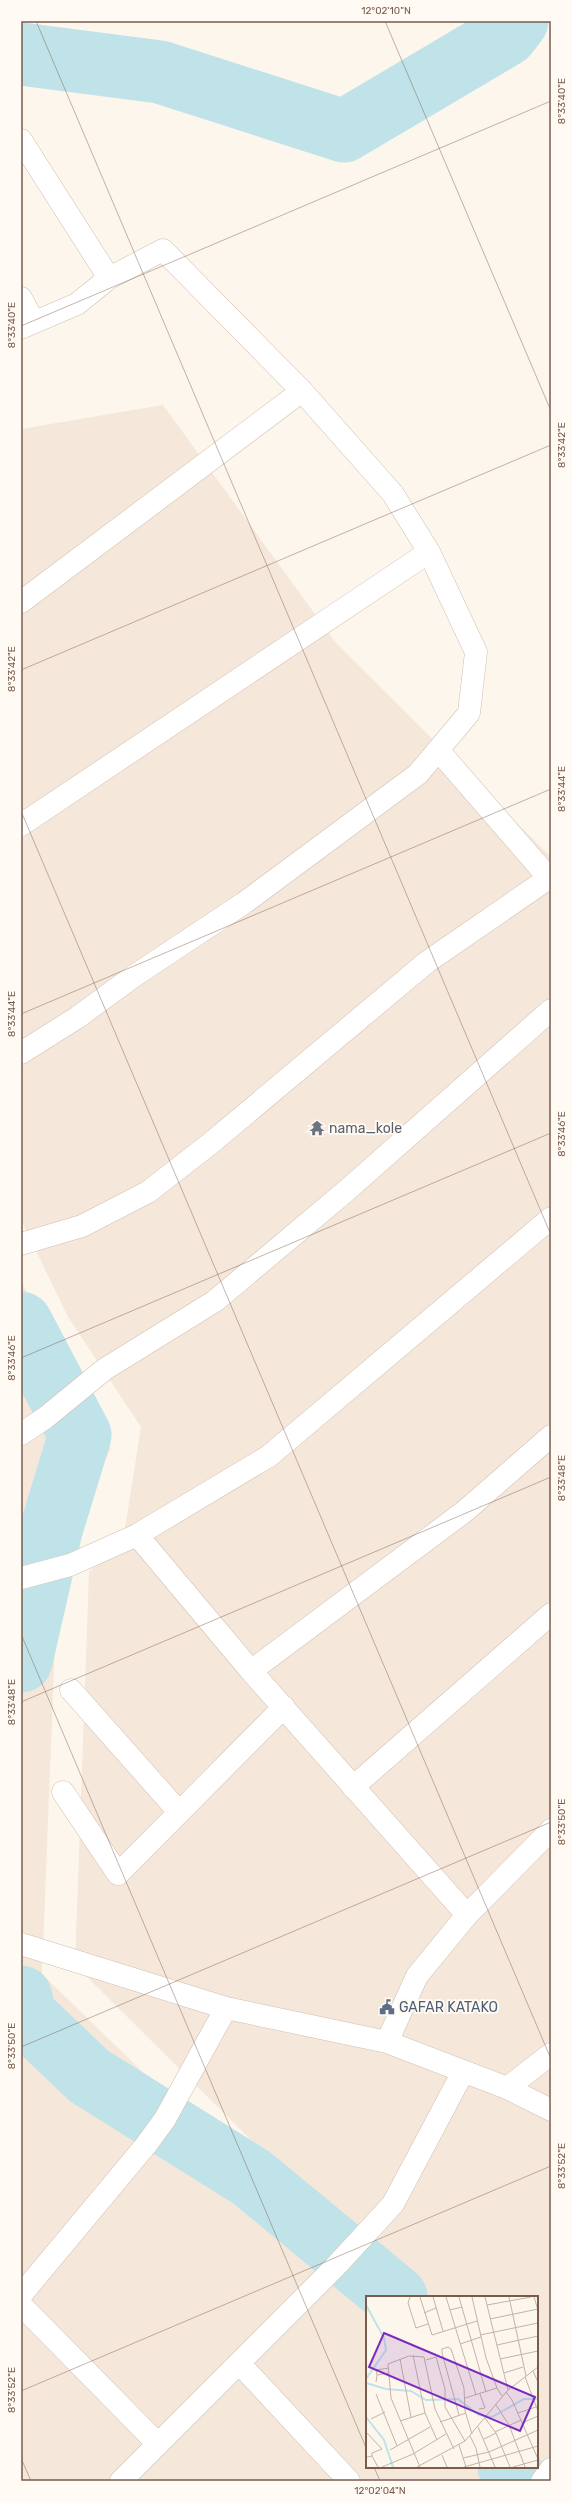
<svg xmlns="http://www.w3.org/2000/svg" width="572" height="2502" viewBox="0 0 572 2502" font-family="Rubik,sans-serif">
<rect width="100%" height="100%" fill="#fdf6ec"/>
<path fill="#f5e8da" d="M163,405L336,643L551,857V2481H527L523,2467H537V2297H409L75,1965L89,1572L123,1541L141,1427L68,1317L21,1220V429Z
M21,1281L111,1448L58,1567L42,1974L374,2297H367V2467H497L502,2481H21Z"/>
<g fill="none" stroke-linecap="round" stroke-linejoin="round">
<path stroke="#bfe3e8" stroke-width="63" d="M21,54L160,72L344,131L506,35L517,21
M21,1323L80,1435L51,1530L21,1661
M21,1997L25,2015L89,2076L252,2178L396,2297
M509,2467L515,2481"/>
<g stroke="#d1beb0" stroke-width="23">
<path id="minor" d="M21,140L109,278
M21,298L34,322
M21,328L77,304L109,278L163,250L302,391L393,494L429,552L476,652L469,713L418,774L244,903L134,976L78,1017L21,1053
M21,602L302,391
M21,825L429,552
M21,1244L82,1226L148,1192L211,1143L427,962L549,878L438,750
M21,1434L45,1418L105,1369L215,1301L346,1191L551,1010
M137,1535L251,1671L467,1915
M21,1578L70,1565L137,1535L269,1456L551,1218
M251,1671L465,1511L551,1436
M71,1690L179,1812
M353,1787L551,1614
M63,1792L118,1874L284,1707
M21,1944L226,2008L387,2042L507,2088L551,2110
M387,2042L417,1976L467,1915L551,1830
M507,2088L551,2054
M21,2295L146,2145L165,2119L226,2008
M21,2305L158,2444
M239,2363L349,2481
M121,2481L334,2268L393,2204L463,2072
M542,2481L551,2469"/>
</g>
<use href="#minor" stroke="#fff" stroke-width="22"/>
</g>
<path fill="none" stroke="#7a5c4d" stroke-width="1" stroke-opacity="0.45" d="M36,21L551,1235M385,21L551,411M21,326L551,101M21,670L551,445M21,811L551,2059M21,1014L551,789M21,1358L551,1133M21,1634L367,2450M21,1702L551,1477M21,2047L551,1822M21,2391L551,2166M21,2458L31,2481M374,2467L380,2481"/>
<defs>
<g id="temple-bare" transform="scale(1.2)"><path d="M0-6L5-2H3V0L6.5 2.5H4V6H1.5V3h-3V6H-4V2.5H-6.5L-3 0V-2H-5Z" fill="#6b7280" stroke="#fffaf3" stroke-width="2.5" paint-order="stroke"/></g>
<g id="civic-bare" transform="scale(1.2)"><path d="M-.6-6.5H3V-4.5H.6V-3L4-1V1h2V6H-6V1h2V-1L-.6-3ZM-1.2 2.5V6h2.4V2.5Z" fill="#5c6f8a" stroke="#fffaf3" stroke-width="2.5" paint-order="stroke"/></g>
</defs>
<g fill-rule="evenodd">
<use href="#temple-bare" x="317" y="1128"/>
<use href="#civic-bare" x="387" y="2007"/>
</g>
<g text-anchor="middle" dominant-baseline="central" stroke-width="4" stroke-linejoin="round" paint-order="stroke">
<g font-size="14" fill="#5b616d" stroke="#fffaf3" text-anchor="start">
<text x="329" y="1128">nama_kole</text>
</g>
<g font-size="14" fill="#4e5e75" stroke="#fffaf3" text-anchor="start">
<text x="399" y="2007">GAFAR KATAKO</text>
</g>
</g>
<g transform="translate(366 2296)">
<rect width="172" height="172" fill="#fdf6ec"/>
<path fill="none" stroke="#bfe3e8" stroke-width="2" d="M0,9L18,42L20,54L0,83M0,87L20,93L45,95L60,104L92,103L113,119L126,121L158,103H172M0,121L18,144L27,171"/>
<path fill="none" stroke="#c5b3a7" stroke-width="1" d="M44,1L42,7L50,32L62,28M54,1L66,39L111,25M67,1L77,35M80,1L110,99M93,1L120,96M106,1L120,62L131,92L136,100M119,1L142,94M143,1L160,80M168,1L172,14M121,9L165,1M84,14L96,11M58,17L70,12M124,23L172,13M114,39L172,27M94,48L115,41M131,49L172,40M34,63L45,121M134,63L172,55M60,64L70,61L79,93V111L99,145M167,75L172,86M138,77L157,71M11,79L10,74L23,72M159,81L172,115M10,86L11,79L23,77M140,96L146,104L172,163M10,98L31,150M99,102L131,92M130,109L143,129L159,171M113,113L119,112L114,98M59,117L71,144M152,117L170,111M93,119L76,57V53L82,51L85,53L98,92L99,115L106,138M119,122L130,137L144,171M5,123L19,116M34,125L59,117L47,59M74,126L100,117M156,127L172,120M112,131L129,171M0,136L16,153L6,157V160M129,136L155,124M104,140L110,152L114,171M118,143L130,137M93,149L100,171M24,154L64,131M76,159L81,171M1,161L6,160L12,171M97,162L123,156L172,134M16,171L47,158L80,138M51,171L99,145L142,94L172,71M54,171L25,102L22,68L43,60L58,61L69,113L88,153M98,171L172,150M147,171L172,164"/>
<path fill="#7b2cbf" fill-opacity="0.15" stroke="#7b2cbf" stroke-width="2" d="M18,37L169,101L154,135L3,71Z"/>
<rect width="172" height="172" fill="none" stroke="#7a5c4d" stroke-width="2"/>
</g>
<rect width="572" height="2502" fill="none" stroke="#fffaf3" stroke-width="44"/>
<rect x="22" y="22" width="528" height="2458" fill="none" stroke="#7a5c4d" stroke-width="1.5"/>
<g font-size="10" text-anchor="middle" fill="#7a5c4d">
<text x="386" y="14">12°02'10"N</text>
<text transform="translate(561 101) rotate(-90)" y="4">8°33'40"E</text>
<text transform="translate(11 325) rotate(-90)" y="4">8°33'40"E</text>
<text transform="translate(561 445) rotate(-90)" y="4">8°33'42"E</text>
<text transform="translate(11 669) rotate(-90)" y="4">8°33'42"E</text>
<text transform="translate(561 789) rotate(-90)" y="4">8°33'44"E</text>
<text transform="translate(11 1014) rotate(-90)" y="4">8°33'44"E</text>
<text transform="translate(561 1134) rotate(-90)" y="4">8°33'46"E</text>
<text transform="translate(11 1358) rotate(-90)" y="4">8°33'46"E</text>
<text transform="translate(561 1478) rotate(-90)" y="4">8°33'48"E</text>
<text transform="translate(11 1702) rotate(-90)" y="4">8°33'48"E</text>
<text transform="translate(561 1822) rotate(-90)" y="4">8°33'50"E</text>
<text transform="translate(11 2046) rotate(-90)" y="4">8°33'50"E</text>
<text transform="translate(561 2166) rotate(-90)" y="4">8°33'52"E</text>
<text transform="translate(11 2390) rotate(-90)" y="4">8°33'52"E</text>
<text x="380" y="2494">12°02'04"N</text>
</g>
</svg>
